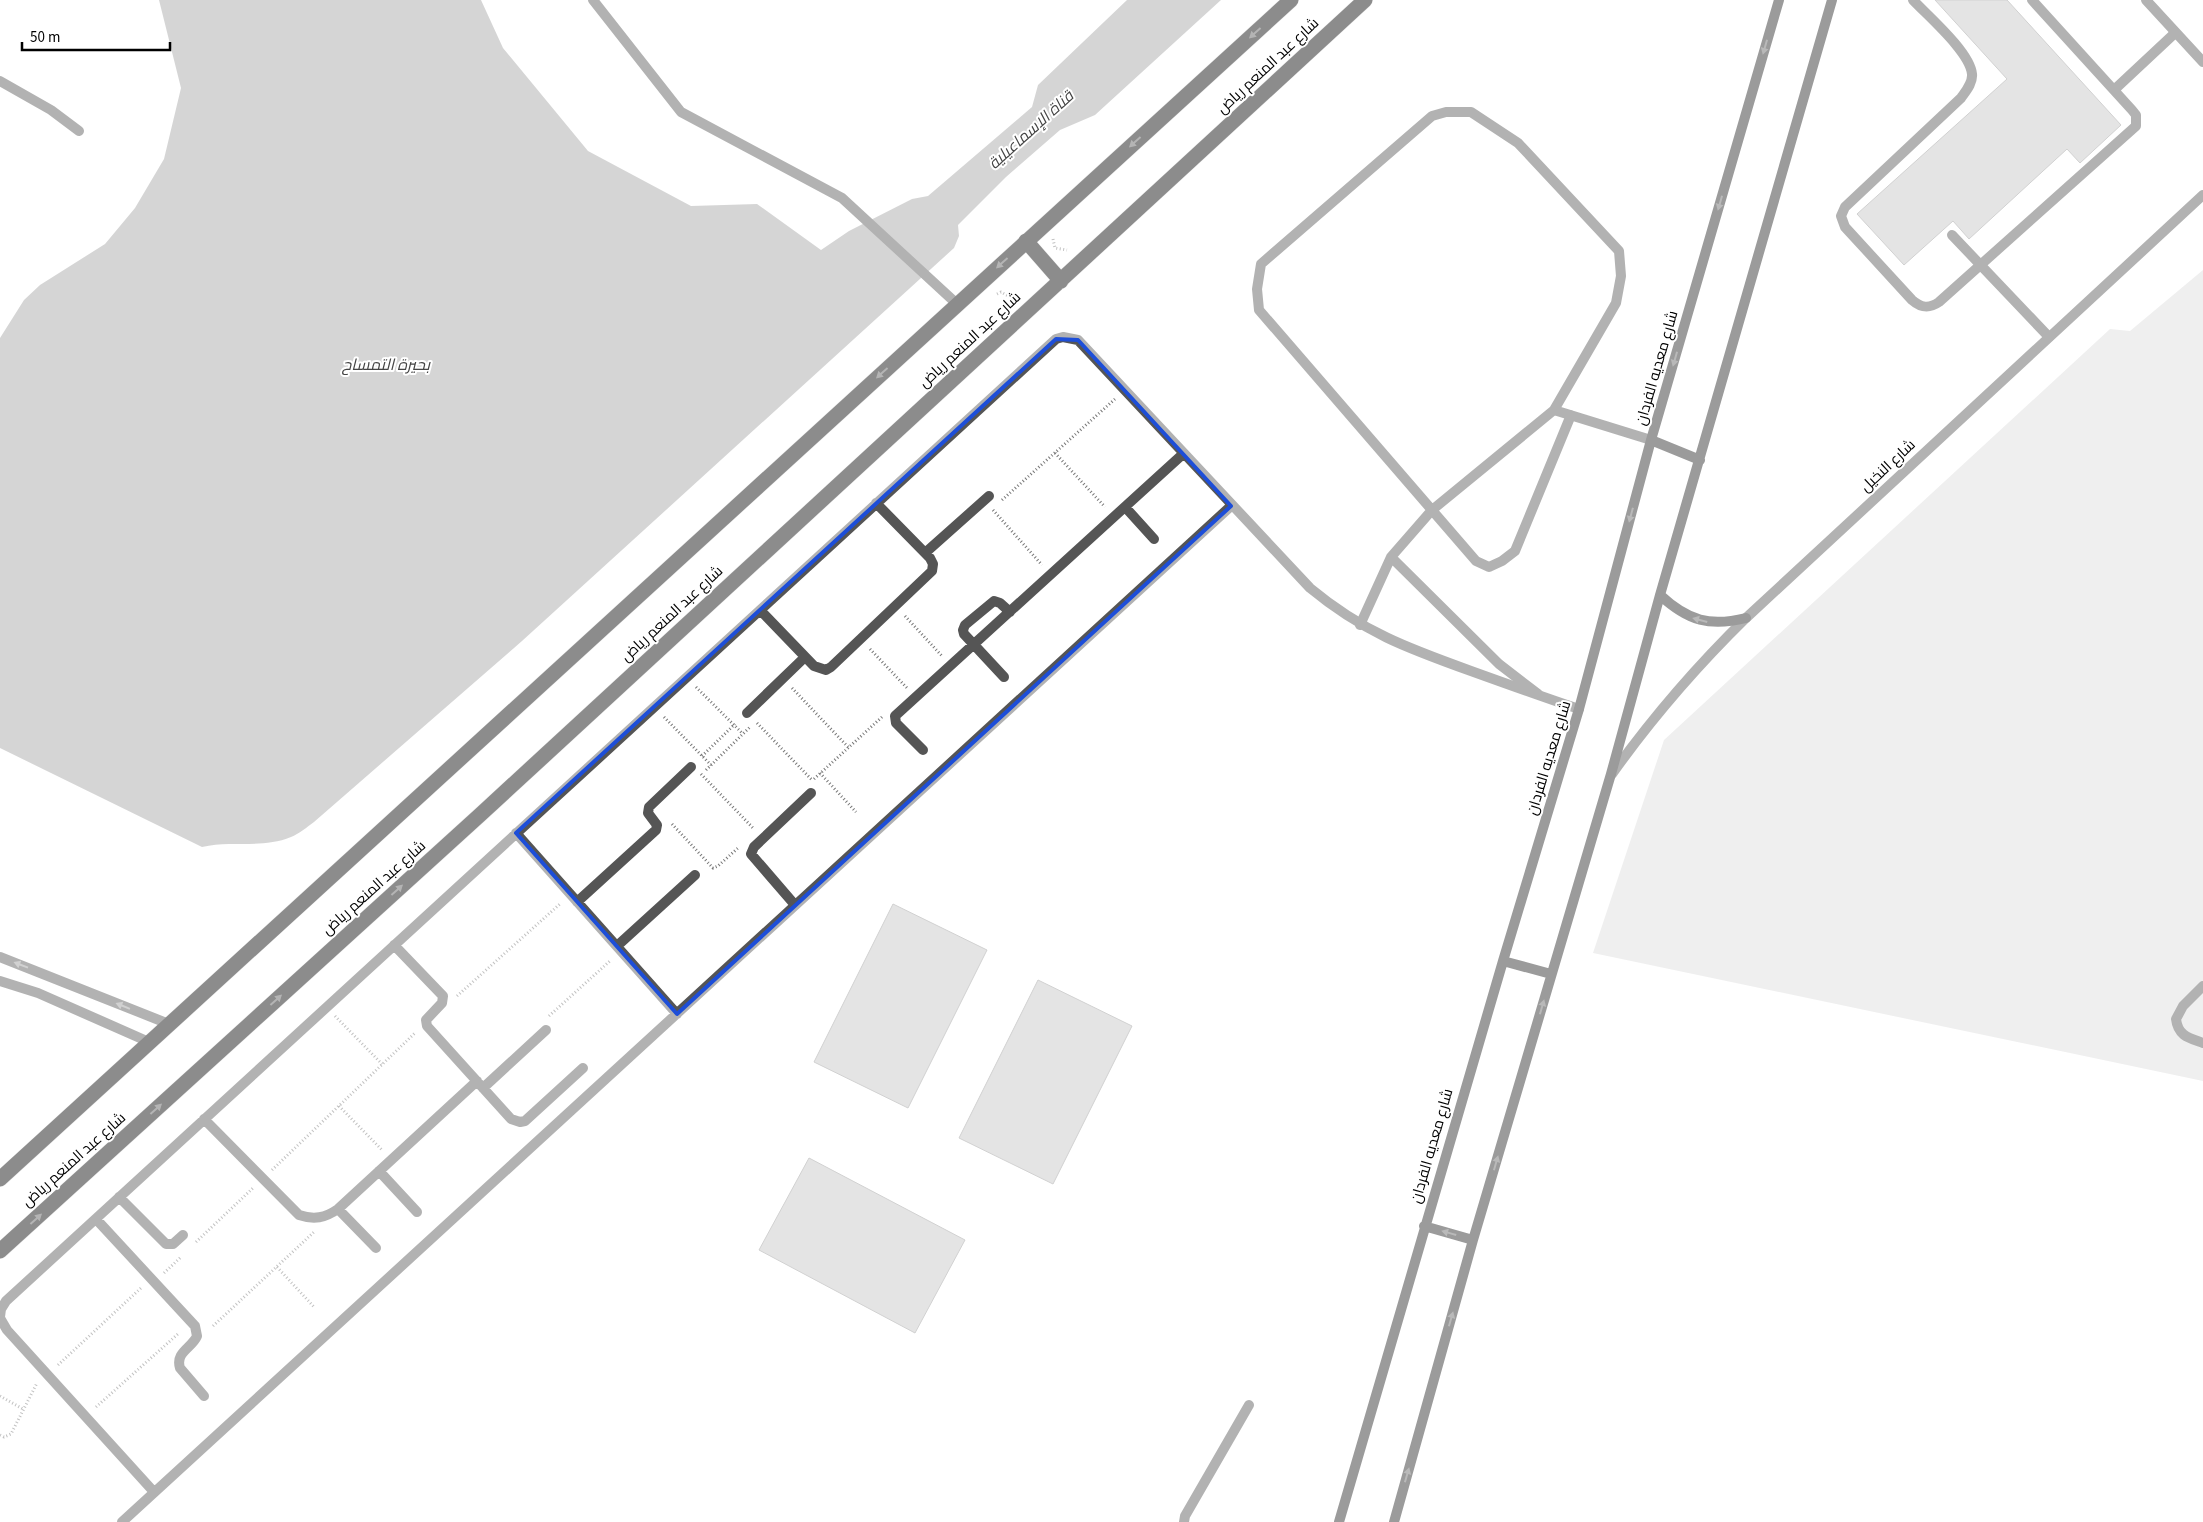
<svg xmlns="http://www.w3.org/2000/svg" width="2203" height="1522" viewBox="0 0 2203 1522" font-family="'Source Sans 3',Cairo,sans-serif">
<rect width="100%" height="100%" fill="#fff"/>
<path fill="#dcdcdc" d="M2203,270V1081L1593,953L1664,740L2110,329L2130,331Z"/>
<path fill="#a3a3a3" d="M159,0H481L503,48L588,151L691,206L757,204L821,250L849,231L912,199L928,196L1032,107L1038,85L1127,0H1221L1095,115L1060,130L1006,177L958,225L959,236L954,248L522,641L314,822C307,827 299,834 291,837C262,849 232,840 202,847L0,748V338L24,300L40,285L105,244L135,208L164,159L181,88Z"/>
<path fill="#c4c4c4" stroke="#999" d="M1935,0H2007L2121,125L2080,163L2067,149L1969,239L1953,221L1904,265L1857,214L2007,79Z
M893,904L987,950L908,1108L814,1062Z
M1038,980L1132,1026L1053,1184L959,1138Z
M809,1158L965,1240L915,1333L759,1250Z"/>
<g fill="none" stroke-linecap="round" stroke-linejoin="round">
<g stroke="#dbdbdb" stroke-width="16">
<path id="highway" d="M1026,241L1061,281
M0,1179L1291,0
M0,1251L481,814L1365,0"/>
</g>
<path stroke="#777" stroke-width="3" stroke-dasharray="1 2.5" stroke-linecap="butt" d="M1053,239L1055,248L1067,250
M997,294L1001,292L1010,297L1012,303
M1055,453L1105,507
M1002,500L1115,399
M993,510L1042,565
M905,616L942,656
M870,649L907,688
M696,687L743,734
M792,688L848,747
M664,717L711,765
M757,723L812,780
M702,756L735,724
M706,770L750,727
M820,773L856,812
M701,774L754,829
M814,779L882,717
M672,824L713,868L718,866L738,848
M457,996L561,903
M335,1016L382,1064
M549,1016L611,960
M339,1106L382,1150
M272,1170L416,1032
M196,1242L253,1188
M277,1267L315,1308
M164,1273L181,1257
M213,1326L314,1232
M58,1365L141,1288
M0,1396L23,1409
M96,1407L179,1333
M0,1435L4,1437L11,1434L37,1383"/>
<path stroke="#555" stroke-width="10" d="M593,0L681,112L842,198L957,304
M1913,0C1928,16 1970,52 1972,74C1973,83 1966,91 1961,98L1845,207L1841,216L1845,227L1912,300C1921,308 1929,309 1939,302L2136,126V115L2132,110L2032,0
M0,81L51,110L79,131
M2114,90L2175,33
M1952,235L2049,337
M1554,410L1651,440
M1391,557L1499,664L1538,694
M1360,625L1391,557L1432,510L1554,410L1616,303L1621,276L1619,251L1518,143L1471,112H1446L1432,116L1261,264L1257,289L1259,310L1476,561L1489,567L1502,561L1515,551L1571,415
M0,957L169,1024
M0,981L38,993L149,1042
M2203,986L2183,1006L2176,1019C2178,1036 2189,1038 2203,1043
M1184,1522L1185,1516L1249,1405"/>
<path stroke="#555" stroke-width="10" d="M2146,0L2203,62
M1125,507L1154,539
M925,553L989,496
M760,610L814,666L826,670L831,667L932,571L933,564L930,558L876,503
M1004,677L964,634L963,630L965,625L994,601L1000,603L1010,612
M747,713L805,657
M923,750L896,723L895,716L1183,454
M1612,774C1652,718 1696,667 1746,618L2203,195
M516,833L677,1014
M577,902L656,830L657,825L648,813L649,807L691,767
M795,905L751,854L754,847L811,793
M394,945L443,996L442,1003L426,1020L427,1026L511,1119L520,1122L525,1121L583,1068
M617,946L695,875
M483,1088L546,1030
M204,1119L299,1215C314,1220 325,1218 338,1209L477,1081
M379,1171L417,1212
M119,1197L166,1244H173L183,1235
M338,1209L376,1248
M96,1219L195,1326L197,1336C192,1348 175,1352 180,1368L204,1396
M0,1317L1,1309L6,1301L1056,339L1063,337L1078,340L1310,588C1363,632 1407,648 1471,671C1507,684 1543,697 1579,709
M0,1318L7,1330L154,1492
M122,1522L1231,506"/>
<path stroke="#222" stroke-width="10" d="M1651,440L1700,460
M1660,595C1688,621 1710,627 1746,618
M1503,961L1551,974
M1424,1226L1473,1240
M1339,1522L1503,961L1579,709L1651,440L1779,0
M1394,1522L1473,1240L1611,774L1660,595L1832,0"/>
<use href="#highway" stroke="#000" stroke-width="15"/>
</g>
<defs><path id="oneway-solid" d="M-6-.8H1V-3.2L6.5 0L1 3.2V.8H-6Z" transform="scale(1.25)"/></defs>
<g fill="#595959">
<use href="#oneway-solid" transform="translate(1255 33) rotate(138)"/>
<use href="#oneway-solid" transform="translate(1135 142) rotate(138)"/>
<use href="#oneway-solid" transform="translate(1002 263) rotate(138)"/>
<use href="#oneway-solid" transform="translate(882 373) rotate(138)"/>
<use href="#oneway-solid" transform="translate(397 890) rotate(-42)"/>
<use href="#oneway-solid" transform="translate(276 1000) rotate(-42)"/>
<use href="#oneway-solid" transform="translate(156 1109) rotate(-42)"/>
<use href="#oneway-solid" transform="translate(36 1219) rotate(-42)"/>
</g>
<g fill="#646464">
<use href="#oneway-solid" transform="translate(1765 47) rotate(106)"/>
<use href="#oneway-solid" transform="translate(1720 203) rotate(106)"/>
<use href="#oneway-solid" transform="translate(1675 359) rotate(106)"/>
<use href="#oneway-solid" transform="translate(1631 515) rotate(105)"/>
<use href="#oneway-solid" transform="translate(1700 620) rotate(-165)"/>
<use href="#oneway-solid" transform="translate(1542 1007) rotate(-74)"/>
<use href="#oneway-solid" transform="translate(1496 1163) rotate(-74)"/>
<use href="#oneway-solid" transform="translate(1449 1233) rotate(-164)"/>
<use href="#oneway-solid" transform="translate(1451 1319) rotate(-74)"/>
<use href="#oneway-solid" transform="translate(1407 1475) rotate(-74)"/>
</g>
<g fill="#999">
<use href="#oneway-solid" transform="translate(21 965) rotate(-159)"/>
<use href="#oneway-solid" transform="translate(123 1006) rotate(-158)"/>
</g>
<path d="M0 0H2203V1522H0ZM1056,339L1078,340L1231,506L677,1014L516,833Z" fill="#fff" fill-opacity=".55" fill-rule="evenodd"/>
<path fill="none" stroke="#1d4ed8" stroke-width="4" stroke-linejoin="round" d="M1056,339L1078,340L1231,506L677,1014L516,833Z"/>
<g text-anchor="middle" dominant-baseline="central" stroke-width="4" stroke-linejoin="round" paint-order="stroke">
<g font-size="15" fill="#000" stroke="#fff">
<text transform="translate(1268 66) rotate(-43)">شارع عبد المنعم رياض</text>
<text transform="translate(970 340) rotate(-43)">شارع عبد المنعم رياض</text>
<text transform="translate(1657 368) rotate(-74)">شارع معديه الفردان</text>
<text transform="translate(1888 466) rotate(-43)">شارع النخيل</text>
<text transform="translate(672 614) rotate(-43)">شارع عبد المنعم رياض</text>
<text transform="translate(1549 758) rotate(-73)">شارع معديه الفردان</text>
<text transform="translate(374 888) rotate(-42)">شارع عبد المنعم رياض</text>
<text transform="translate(1432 1146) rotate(-74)">شارع معديه الفردان</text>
<text transform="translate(74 1160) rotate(-42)">شارع عبد المنعم رياض</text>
</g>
<g font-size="16" font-style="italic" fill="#444" stroke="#fff">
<text transform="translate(1031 130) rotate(-42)">قناة الإسماعيلية</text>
<text x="386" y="365">بحيرة التمساح</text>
</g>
</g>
<path d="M22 42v8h148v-8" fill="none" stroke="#000000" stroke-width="2.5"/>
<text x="30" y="42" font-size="15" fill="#000000" stroke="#ffffff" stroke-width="4" paint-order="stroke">50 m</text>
</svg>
